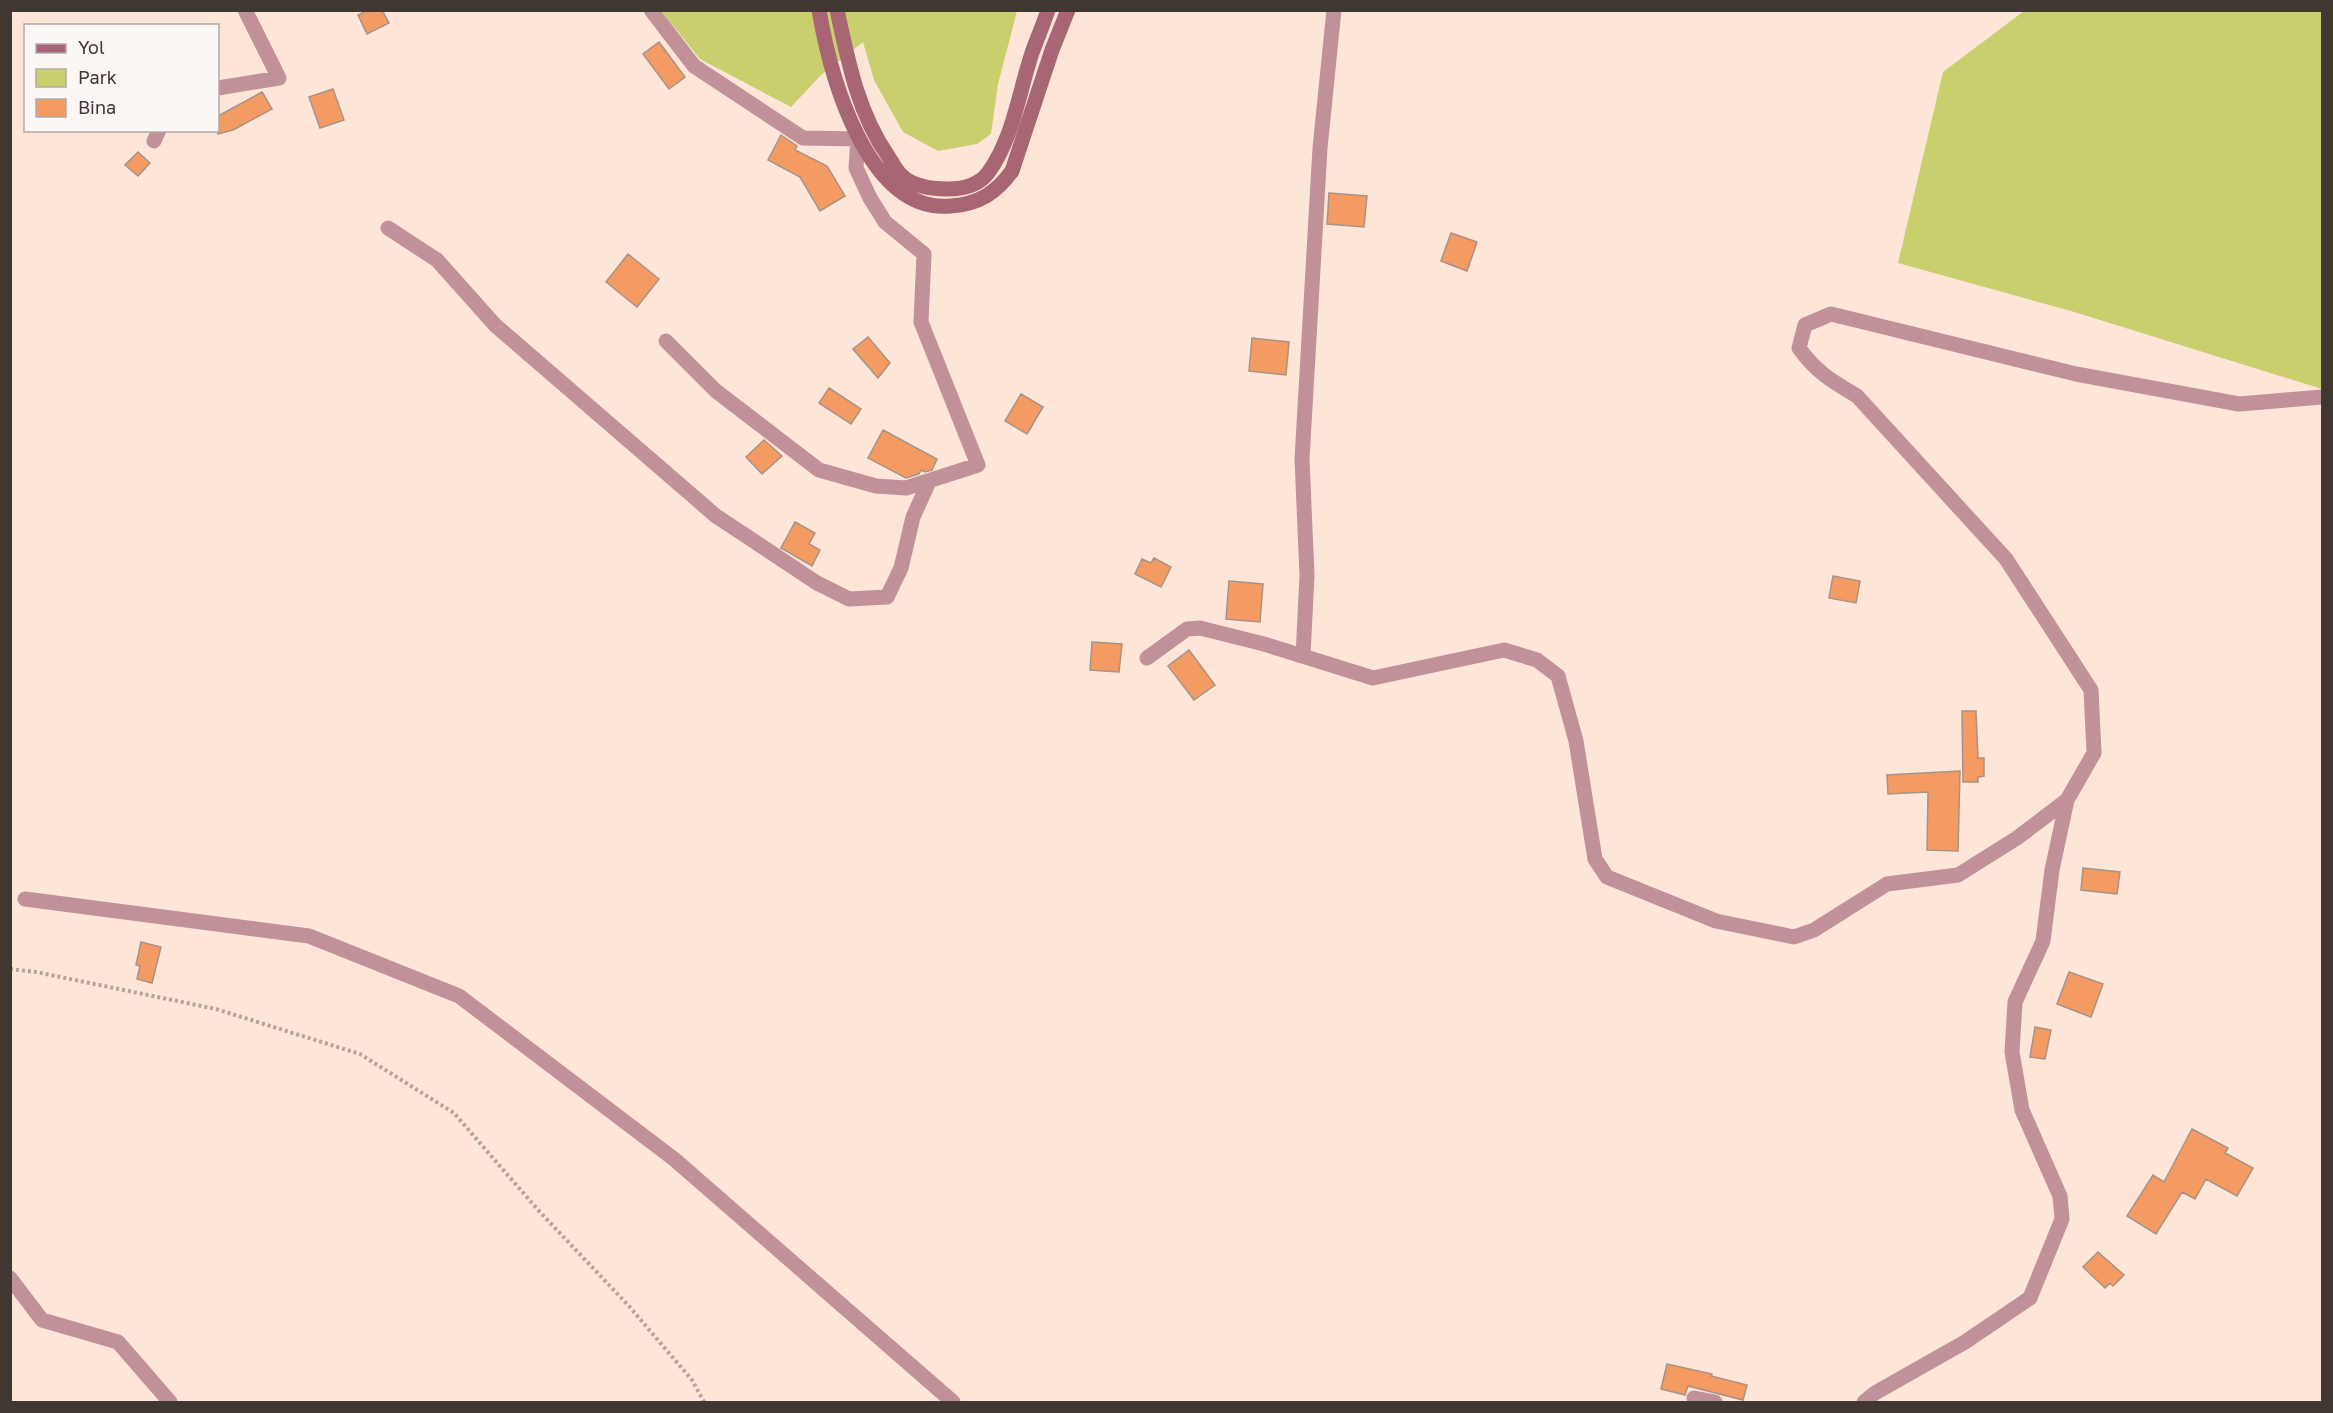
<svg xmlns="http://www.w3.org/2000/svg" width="2333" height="1413" viewBox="0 0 2333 1413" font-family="'Golos Text',sans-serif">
<rect width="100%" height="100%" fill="#fde5d7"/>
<path fill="#c9cf6c" d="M661,11H1017L998,84L991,134L977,144L938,151L903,132L874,80L863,42L820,76L791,107L700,59Z
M2024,11H2322V389L2071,311L1898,263L1943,72Z"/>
<path fill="#f49b64" stroke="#a89286" stroke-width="1.5" d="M368,10H382L389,23L367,34L358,15Z
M659,42L685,77L669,89L643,54Z
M333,89L344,120L320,128L309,97Z
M262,92L272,109L233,130L218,134V116Z
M781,135L797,146L795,150L827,166L845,196L820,211L800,177L768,160Z
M138,152L150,163L138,176L125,165Z
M1329,193L1367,196L1364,227L1327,224Z
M1451,233L1477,242L1467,271L1441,261Z
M628,254L659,279L637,307L606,282Z
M868,337L890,363L878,378L853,349Z
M1252,338L1289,342L1286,375L1249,371Z
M829,388L861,409L851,424L819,403Z
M1021,394L1043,407L1027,434L1005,421Z
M883,430L937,459L932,470L925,472L921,470L919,474L906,478L868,458Z
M764,440L782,456L762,474L746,457Z
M795,522L815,533L809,544L820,550L812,566L781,548Z
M1154,558L1171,567L1161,587L1135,574L1142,559L1151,563Z
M1833,576L1860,581L1856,603L1829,598Z
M1229,581L1263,584L1260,622L1226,619Z
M1092,642L1122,644L1119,672L1090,670Z
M1189,650L1215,685L1194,700L1168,666Z
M1962,711H1976L1978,758H1984V776L1978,777V782H1963Z
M1960,771L1958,851L1927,850L1928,792L1888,794L1887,775Z
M2083,868L2120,872L2117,894L2081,890Z
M141,942L161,947L152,983L137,979L140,966L136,965Z
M2069,972L2103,984L2091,1017L2057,1004Z
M2035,1027L2051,1030L2045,1059L2030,1057Z
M2192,1129L2228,1148L2225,1153L2253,1168L2237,1196L2206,1179L2195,1199L2182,1192L2156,1234L2127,1216L2153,1175L2164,1182Z
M2098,1252L2124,1275L2113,1286L2110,1283L2105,1288L2083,1267Z
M1667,1364L1712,1374L1711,1376L1747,1385L1743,1400L1688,1386L1685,1395L1661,1389Z"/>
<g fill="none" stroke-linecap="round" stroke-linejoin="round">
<path stroke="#b5a298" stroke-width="4" stroke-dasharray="3 3" stroke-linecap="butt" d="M10,969L36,972L216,1009L360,1054L454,1113L538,1210L628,1305L692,1380L704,1402"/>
<path stroke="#c09199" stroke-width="15" d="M651,10L694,66L803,138L858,139L856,168L870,198L885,222L924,254L921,322L978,465L906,488L876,486L819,470L716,391L666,341
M218,88L279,78L245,10
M154,141L159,130
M388,228L437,260L495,325L716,516L817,583L849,599L887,597L901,568L913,517L929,482
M1303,656L1307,575L1302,459L1320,148L1334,10
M1147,658L1187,629L1200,628L1264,644L1373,678L1504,650L1537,660L1558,676L1576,741L1595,859L1607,877L1716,921L1794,937L1814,930L1887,884L1958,875L2017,838L2067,800
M25,899L309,936L459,996L674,1159L953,1402
M10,1278L42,1320L118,1342L170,1402
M1694,1398L1715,1402
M1864,1402L1875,1393L1965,1342L2030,1298L2062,1219L2060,1196L2022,1110L2012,1052L2015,1002L2043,941L2052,870L2067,800L2094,753L2091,690L2006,559L1857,396C1833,382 1815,371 1799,348L1805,325L1831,314L2076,374L2239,404L2322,397"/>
<path stroke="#a86573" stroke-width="15" d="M819,10C830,75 867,214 951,206C979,204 996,193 1012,171L1052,50L1068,10
M837,10C848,61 858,113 888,156C892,162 896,170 901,175C912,186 932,189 948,189C963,189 978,186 988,173C1013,139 1019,92 1032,53C1037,39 1043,25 1048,10"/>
</g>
<rect width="2333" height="1413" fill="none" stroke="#403732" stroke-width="24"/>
<rect x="24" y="24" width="195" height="108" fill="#fcf7f4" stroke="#b1aaa6" stroke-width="1.5"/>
<rect x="36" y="44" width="30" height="9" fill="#a86573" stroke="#b1aaa6" stroke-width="1.5"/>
<text x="78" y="54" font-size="18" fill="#403732">Yol</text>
<rect x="36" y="69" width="30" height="18" fill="#c9cf6c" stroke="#b1aaa6" stroke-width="1.5"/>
<text x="78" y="84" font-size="18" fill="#403732">Park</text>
<rect x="36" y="99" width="30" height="18" fill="#f49b64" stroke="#b1aaa6" stroke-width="1.5"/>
<text x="78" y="114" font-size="18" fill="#403732">Bina</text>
</svg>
